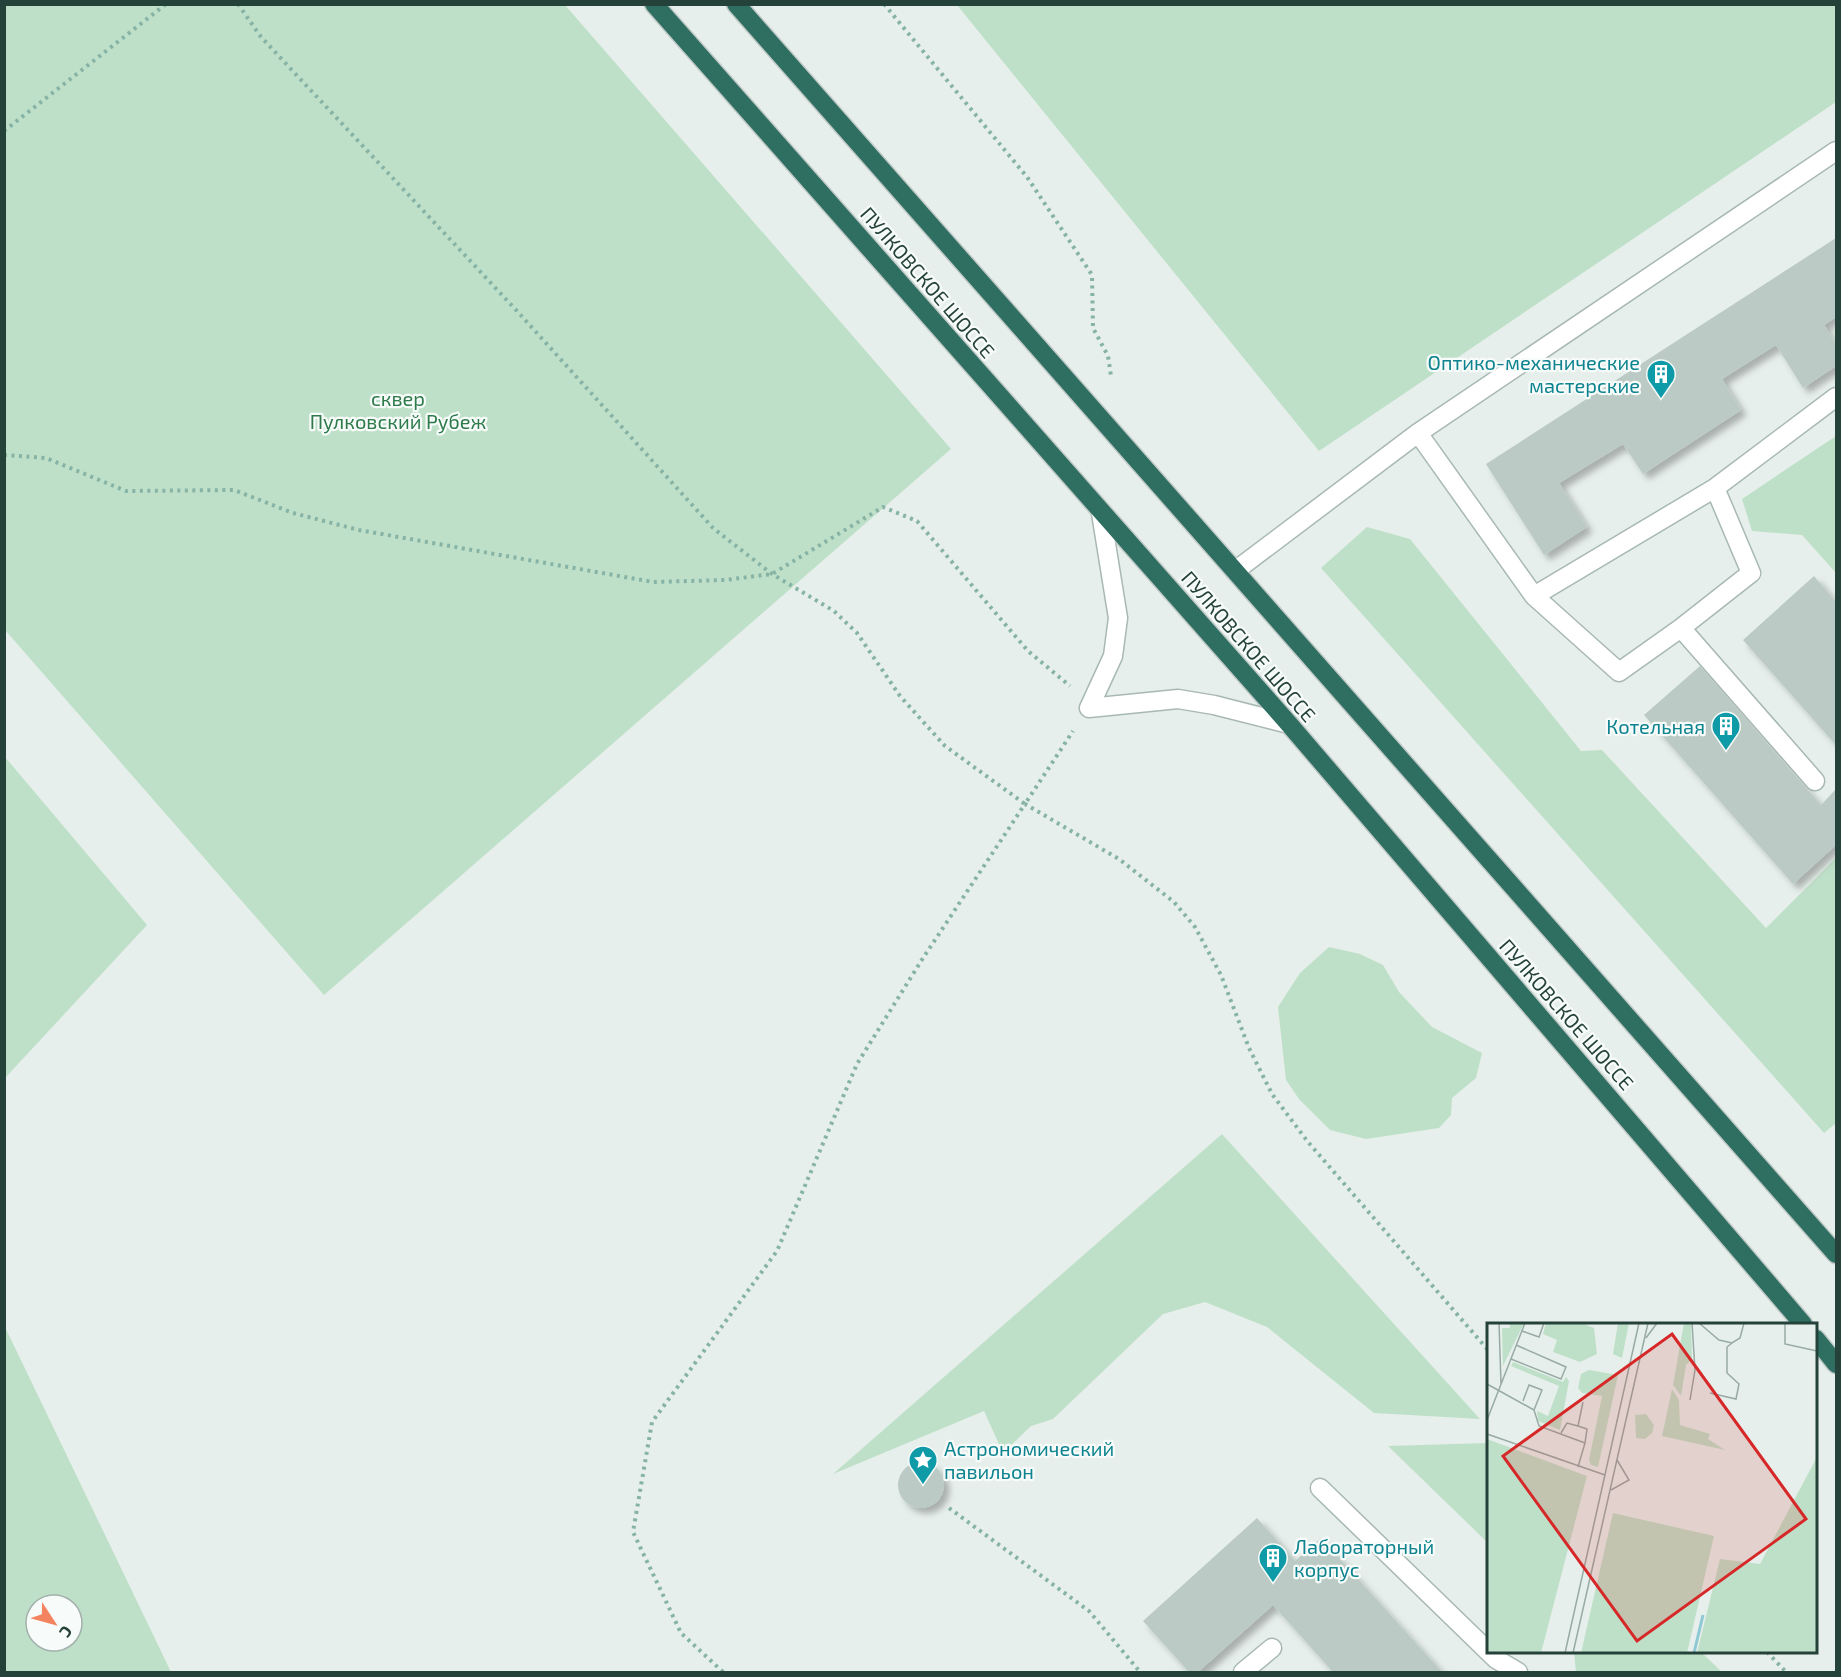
<svg xmlns="http://www.w3.org/2000/svg" width="1841" height="1677" viewBox="0 0 1841 1677" font-family="'Exo 2',sans-serif">
<defs>
<filter id="shadow"><feDropShadow dx="5.5" dy="5.5" stdDeviation="3" flood-color="#0004"/></filter>
</defs>
<rect width="100%" height="100%" fill="#e6efeb"/>
<path fill="#bfe0c8" fill-rule="evenodd" d="M4,5H565L951,449L324,995L5,630Z
M957,5H1836V102L1319,451Z
M1836,436V573L1802,535L1752,531L1742,499Z
M1367,527L1410,539L1581,751L1602,750L1766,928L1836,858V1123L1824,1133L1321,568Z
M5,757L147,925L5,1078H4Z
M1329,947L1360,954L1383,965L1399,992L1432,1027L1482,1053L1476,1078L1452,1098L1451,1115L1439,1128L1366,1139L1330,1130L1299,1099L1286,1080L1278,1007L1300,973Z
M1222,1134L1480,1419L1374,1413L1267,1327L1205,1302L1163,1314L1053,1419L1031,1426L1003,1453L984,1411L833,1474Z
M4,1327H5L171,1672H5ZM36,1605H72V1641H36Z
M1488,1443V1543L1388,1446Z
M1574,1652H1701L1722,1672H1576Z"/>
<path fill="#bbcac4" filter="url(#shadow)" d="M1836,238V317L1824,325L1836,344V366L1803,388L1776,345L1722,379L1741,410L1643,474L1623,444L1559,483L1587,527L1544,555L1486,464Z
M1814,576L1836,602V745L1743,640Z
M1700,666L1821,805L1836,789V845L1793,884L1644,715Z
M898 1485a23 23 0 1 1 46 0a23 23 0 1 1-46 0Z
M1257,1518L1295,1561L1321,1538L1442,1672H1333L1273,1605L1198,1672H1189L1143,1621Z"/>
<g fill="none" stroke-linecap="round" stroke-linejoin="round">
<g stroke="#a8b8b2" stroke-width="21">
<path id="minor" d="M1418,433L1534,596L1715,488L1836,397
M1715,488L1751,573L1681,628L1815,781
M1101,513L1118,618L1113,656L1089,708L1178,699L1214,705L1289,724
M1235,571L1418,433L1836,151
M1534,596L1619,672L1681,628
M1320,1488L1496,1659L1518,1672
M1243,1672L1272,1648"/>
</g>
<g stroke="#c2cac8" stroke-width="21">
<path id="highway" d="M654,4L1289,724L1803,1324
M736,4L1836,1254
M1816,1339L1836,1364"/>
</g>
<path stroke="#86b3a5" stroke-width="4" stroke-dasharray="3 4.5" stroke-linecap="butt" d="M238,4L261,37L517,311L713,528L772,574L834,611L857,633L900,696L945,746L1025,804L1073,731
M884,4L1027,177L1092,275L1093,328L1108,356L1111,376
M4,131L166,4
M4,455L46,458L126,491L234,490L293,513L359,530L653,582L725,580L772,574L883,507L917,521L1028,651L1070,686
M949,1508L1089,1611L1140,1672
M1767,1652L1786,1672
M723,1672L681,1633L633,1532L652,1422L777,1251L857,1064L923,958L1025,804L1119,859L1174,902L1195,927L1221,975L1249,1048L1272,1094L1308,1142L1488,1350"/>
<use href="#minor" stroke="#fff" stroke-width="18"/>
<use href="#highway" stroke="#2f6f62" stroke-width="18"/>
</g>
<defs>
<g id="building-pin" transform="scale(1.5)"><path d="M0 17L-7.5 6A9.5 9.5 0 1 1 7.5 6Z" fill="#0f9aa8" stroke="#f7fbf9"/><path d="M-4-6H4V6H1V3H-1V6H-4ZM-2.5-4.3h1.7v1.8h-1.7ZM.8-4.3h1.7v1.8H.8ZM-2.5-1h1.7V.8h-1.7ZM.8-1h1.7V.8H.8Z" fill="#fff"/></g>
<g id="sight-pin" transform="scale(1.5)"><path d="M0 17L-7.5 6A9.5 9.5 0 1 1 7.5 6Z" fill="#0f9aa8" stroke="#f7fbf9"/><path d="M0-6L1.8-2.2L6-1.7L2.9 1.2L3.7 5.4L0 3.3L-3.7 5.4L-2.9 1.2L-6-1.7L-1.8-2.2Z" fill="#fff"/></g>
</defs>
<g fill-rule="evenodd">
<use href="#building-pin" x="1661" y="374"/>
<use href="#building-pin" x="1726" y="726"/>
<use href="#sight-pin" x="923" y="1460"/>
<use href="#building-pin" x="1273" y="1558"/>
</g>
<g text-anchor="middle" dominant-baseline="central" stroke-width="4.5" stroke-linejoin="round" paint-order="stroke">
<g font-size="20" fill="#24423a" stroke="#f7fbf9">
<text transform="translate(928 282) rotate(49)">ПУЛКОВСКОЕ ШОССЕ</text>
<text transform="translate(1249 646) rotate(49)">ПУЛКОВСКОЕ ШОССЕ</text>
<text transform="translate(1567 1014) rotate(49)">ПУЛКОВСКОЕ ШОССЕ</text>
</g>
<g font-size="20" fill="#0d838f" stroke="#f7fbf9" text-anchor="end">
<text x="1640" y="362">Оптико-механические<tspan x="1640" dy="23">мастерские</tspan></text>
<text x="1705" y="726">Котельная</text>
<text x="944" y="1448" text-anchor="start">Астрономический<tspan x="944" dy="23">павильон</tspan></text>
<text x="1294" y="1546" text-anchor="start">Лабораторный<tspan x="1294" dy="23">корпус</tspan></text>
</g>
<g font-size="20" fill="#2d7a4b" stroke="#f7fbf9">
<text x="398" y="398">сквер<tspan x="398" dy="23">Пулковский Рубеж</tspan></text>
</g>
</g>
<g transform="translate(1487 1323)">
<rect width="330" height="330" fill="#e6efeb"/>
<path d="M23,0H37L16,43L15,5H23ZM59,0H94L107,5L110,31L93,39L66,29L70,17L56,11ZM131,0H142L135,35L126,31ZM197,0H204L205,36L199,42L194,73L186,62ZM26,39L76,59L79,54L82,58L73,107L51,98L50,88L61,93L72,63L24,43ZM102,47L131,52L111,144L104,142L102,137L115,73L95,70L91,65L94,51ZM185,66L192,77L193,102L223,111L221,116L238,127L175,113ZM159,91L167,102L165,110L158,116L149,115L148,92ZM0,116L100,153L54,330H0ZM330,134V330H210L233,236L273,241ZM126,190L227,213L200,330H94Z" fill="#bfe0c8"/>
<path fill="none" stroke="#8ec9d4" stroke-width="3" d="M207,330L216,292"/>
<path fill="none" stroke="#98aaa4" stroke-width="1.5" d="M12,0L14,61M212,0L232,17L245,20L253,15L257,0M298,0V21L330,28M35,8L52,14L57,0M159,15L170,0M24,36L74,56L79,44L29,22M0,61L47,87L52,103L98,120L91,144M223,70L249,76L252,61L240,50V24L245,20M203,77L208,47L205,0M36,78L42,62L55,67L47,87M0,97L38,0M91,103L100,106L98,120M74,110L80,100L91,103L96,79M0,111L118,152M124,167L142,157L130,137M78,330L152,0M86,330L161,0"/>
<path fill="#d62828" fill-opacity="0.15" stroke="#d62828" stroke-width="3" d="M185,11L319,196L150,318L16,133Z"/>
<rect width="330" height="330" fill="none" stroke="#24423a" stroke-width="3"/>
</g>
<rect width="1841" height="1677" fill="none" stroke="#24423a" stroke-width="12"/>
<g transform="translate(54 1623) rotate(126)"><circle r="28" fill="#f7fbf9" stroke="#a3b1ad" stroke-width="1.5"/>
<path d="M0-4.5L10 22L0 15L-10 22Z" fill="#f4845f"/>
<text y="-9" font-size="16" font-weight="bold" text-anchor="middle" fill="#24423a">С</text>
</g>
</svg>
